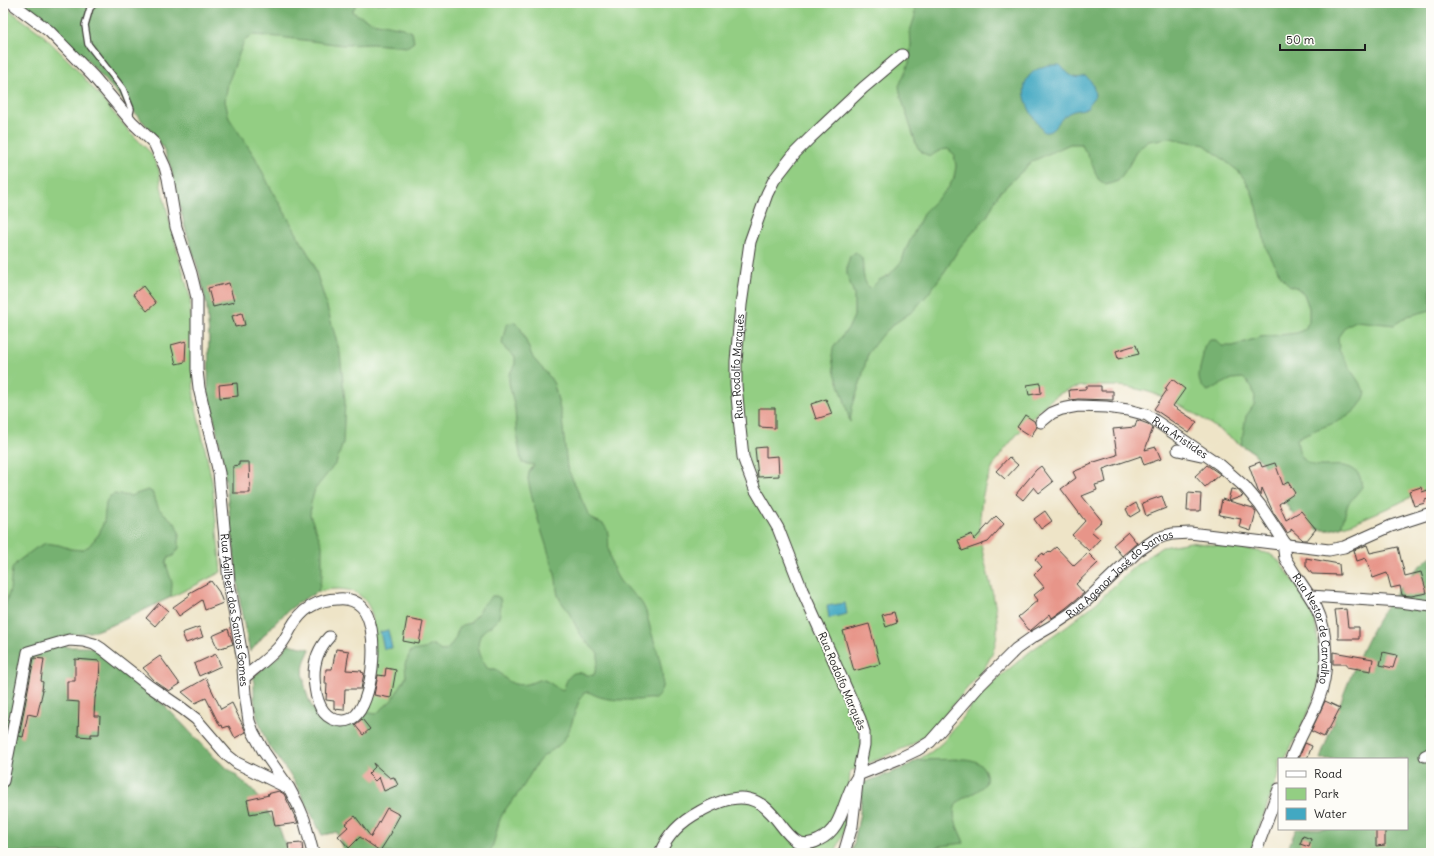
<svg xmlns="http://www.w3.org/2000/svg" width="1434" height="856" viewBox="0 0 1434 856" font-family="Delius,sans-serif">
<rect width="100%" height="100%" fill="#fdfcf7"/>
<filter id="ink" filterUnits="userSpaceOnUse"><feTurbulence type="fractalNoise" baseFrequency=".025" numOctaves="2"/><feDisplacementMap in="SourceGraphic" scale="8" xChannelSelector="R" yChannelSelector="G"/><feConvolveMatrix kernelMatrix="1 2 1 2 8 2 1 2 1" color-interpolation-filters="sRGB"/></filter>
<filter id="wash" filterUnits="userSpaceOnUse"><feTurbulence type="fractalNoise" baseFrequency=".012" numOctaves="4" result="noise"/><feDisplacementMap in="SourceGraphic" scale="16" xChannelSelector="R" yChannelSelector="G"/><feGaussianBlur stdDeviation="0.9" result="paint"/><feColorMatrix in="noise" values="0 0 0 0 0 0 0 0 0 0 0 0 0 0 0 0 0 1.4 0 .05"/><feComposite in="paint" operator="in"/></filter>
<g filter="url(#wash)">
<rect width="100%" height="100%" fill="#eee4c7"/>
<path fill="#93ce83" stroke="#587550" d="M19,3H1431V487L1397,504L1353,523L1329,530H1319L1314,528L1291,512L1262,462L1253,452C1216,430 1181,398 1137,389C1126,386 1115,386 1104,386C1091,386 1078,385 1065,391C1048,399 1035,415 1022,429C994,460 981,479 980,523C978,563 1005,606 995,645C993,653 989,660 985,667L938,723L920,739L911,745L850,771L848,806L843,834L835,853H344L337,832L322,835L295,782L266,741L257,716L254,697L272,662L281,654L288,644L310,649C308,654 305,659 304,664C300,684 313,726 337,727C348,727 356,718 364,712C366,688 368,664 370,639C371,632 374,622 372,615C369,603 360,592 348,590C304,582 275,623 250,652L241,609L223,460L208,391L209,337L207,307L200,275L185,228L170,165L162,146L153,133L116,92L86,59L48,25Z
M3,8L9,10L42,34L73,65L129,131L151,153L159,170L161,186L173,235L190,297L194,398L212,481L221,572L198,584L117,623L95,631L64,636L65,647L147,691L166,707L215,758L253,790L280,830L288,853H3Z
M1190,542L1253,550L1270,554L1280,562L1303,594L1313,617L1317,631L1319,656L1318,687L1310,708L1285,759H1279V773L1250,853H852L860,813L863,783L902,769L931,752L943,742L976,700L991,684L1032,650L1068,625L1096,603L1136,565L1162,547Z"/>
<path fill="#76b171" stroke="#496646" d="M19,3H357L352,12L372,22L403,28L412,32L414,42L407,47L372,44L343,45L279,37L253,35L244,41L228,83L225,101L229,118L255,157L269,185L313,262L325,300L340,353L345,401L343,443L336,463L315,489L311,503L310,515L322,545V576L318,592C288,605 270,628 250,652L241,609L223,460L208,391L209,337L207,307L200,275L184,223L170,165L162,146L153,133L116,92L86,59L48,25Z
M914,3H1431V310L1408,316L1394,325L1356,321L1346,326L1338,337L1339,350L1347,364L1366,393C1355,425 1321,423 1297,439C1301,487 1343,451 1359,475C1361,478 1361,483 1362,487L1348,504L1341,527L1329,530L1318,529L1295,516L1287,505L1262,462L1253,452L1241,445L1246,416L1254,405L1255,397L1252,387L1243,378L1232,379L1208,391C1195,384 1199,372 1202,360C1204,350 1202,347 1210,340H1216L1222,346H1233L1260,337L1297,333L1305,329L1309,321V308L1304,294L1297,288L1289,285L1282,278L1266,248L1257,207L1252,193L1246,181L1238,171L1205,145L1170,138L1149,141L1137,150L1128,167L1118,181L1106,185L1098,179L1090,159L1081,144H1070L1033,161L999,193L988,215L960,247L945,271L928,294L913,311L894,324L880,337L868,353L862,377L852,408L850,422L844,399L834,370L832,356L833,348L849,327L854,316V294L847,275V266L850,256L856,252L862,258C864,270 861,279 870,289L879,280L889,275L902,261L905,251L924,212L948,188L954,178L956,166L954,154L948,149L941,150L930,156L923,153L917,147L901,97L899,86L909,63L911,44L910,31L915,16Z
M513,322L518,325L521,329L533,358L549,376L554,384L562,418L567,467L589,516C595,522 602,522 604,525C610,531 608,544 609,552C611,560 613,570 618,578C624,589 638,594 644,607C647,613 648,620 650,627C654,644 673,686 655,699C648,698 642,700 636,700C620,700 603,701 589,692L584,693C574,707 574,724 565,738C559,749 545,752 538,762C531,771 527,782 520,791C515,798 508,805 503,813C496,825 497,840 489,853H344L337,832L322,835L295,782L266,741L262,730L257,716L254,697V676L281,654L288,644L310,649C308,654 305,659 304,664C300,684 313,726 337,727C348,727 356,718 364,712L376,714L392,700L406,677L405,664L411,651L424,649L431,645H434L441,651L447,650L455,639L459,627L462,625L470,623L474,617L478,615C480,605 486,603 492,596H496L500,598C501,603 501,614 498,619C495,625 490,626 486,629C472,640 480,658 488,669H496C507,681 513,688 531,683C536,681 539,679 544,680C550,682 555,687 560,690L564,689C566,681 570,670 581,673C586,675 588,676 594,675L598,660V653C580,638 579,631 568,611C565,606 560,602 558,595C556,589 557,581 555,574C546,543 534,512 528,479L529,472L534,465L522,463L517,439L515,409L509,383V375L515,364V357L506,350L502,343L506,325Z
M148,490L152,492L159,509L175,523L179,532V548L173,556L168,558L166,562L167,567L172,583L171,597L117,623L95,631L64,636L65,647H88L94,649L107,658L166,707L215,758L253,790L280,830L288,853H3V612L10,590L12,569L17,562L36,548L46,543L59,545L71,549L82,550L89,546L99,534L104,521L106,503L109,497L114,494L130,496Z
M1431,556V853H1286L1296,829H1407V759H1320C1347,687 1369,606 1431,556Z
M965,759C974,760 981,762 985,771C994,793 960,793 955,807C951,818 961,833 964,843L941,846L928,853H852L860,813L863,783L901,769L918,760Z"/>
<path fill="#42a8c2" stroke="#2f626f" d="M1048,65H1060C1068,73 1073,81 1085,76C1093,81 1094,87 1095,96L1090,102L1088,108C1081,110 1072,110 1066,115C1058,120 1054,134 1044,132C1026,110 1009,76 1048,65Z
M845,603L847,614L829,618L827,606Z
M388,630L392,648L384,649L380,632Z"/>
<g id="blocks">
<path fill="#e79589" d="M229,283L234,302L213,307L208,288Z
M143,286L156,303L147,311L133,294Z
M242,313L245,325L235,327L232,316Z
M186,341L185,362L176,364L171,345Z
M1136,345L1139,354L1118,359L1116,351Z
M1172,379L1185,389L1173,406L1197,422L1189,433L1154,409L1167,390L1165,389Z
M237,383L238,396L220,398L219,385Z
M1040,383L1041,393L1029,395L1027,385Z
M1086,386H1101V391H1113V400L1078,399L1070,400L1069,390L1086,389Z
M826,399L832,414L816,419L811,404Z
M759,408H775V428L759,427Z
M1025,415L1034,421L1037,427L1031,436L1017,427Z
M1137,420L1148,424L1153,428L1145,450L1156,447L1161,459L1144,465L1141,456L1103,469L1106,482L1095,485L1097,490L1082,496L1102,521L1091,531L1100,539L1089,551L1072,535L1085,521L1061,489L1076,478L1073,472L1092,464L1091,463L1117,455L1113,429L1135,427Z
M766,447V457L778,456L779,476L758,477L755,448Z
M1009,457L1018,465L1005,479L996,471Z
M239,462H249L250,493H233V466L239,465Z
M1260,462L1262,467L1275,463L1283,485L1288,482L1295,493L1279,504L1286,520L1301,511L1316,529L1307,540H1303L1291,529V531L1287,533L1273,512L1262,488L1261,495L1258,491L1249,466Z
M1207,465L1220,474L1205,487L1195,476Z
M1041,466L1053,482L1039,493L1034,487L1023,500L1016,494L1036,470Z
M1421,487L1422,492L1431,489V498L1425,500V503L1414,506L1409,491Z
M1231,489L1238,490L1243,496L1229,501L1253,508L1256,512L1251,531L1239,527L1241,519L1219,515L1222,499L1228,501Z
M1188,493L1201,494L1200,511H1187Z
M1162,496L1166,508L1146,516L1142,503Z
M1136,503L1140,511L1130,517L1126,509Z
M1045,511L1052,521L1041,529L1034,519Z
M996,516L1004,524L988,542L962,551L958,540L972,534L974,540Z
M1128,532L1137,543L1122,556L1113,545Z
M1367,545L1370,553L1398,547L1405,576L1421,572L1427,593L1411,596L1402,595L1400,586L1391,588L1387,573L1373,578L1366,558L1357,561L1354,550Z
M1056,547L1074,566L1088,553L1098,563L1076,584L1084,593L1066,608L1052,618L1050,614L1030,631L1018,617L1038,600L1034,595L1044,587L1034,575L1042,567L1035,559L1043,553L1044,555L1049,551L1050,552Z
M1306,558L1339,564L1340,575L1312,574L1306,566Z
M211,581L219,592L223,603L205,610L202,600L179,616L173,607L190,595L189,593Z
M159,603L168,611L155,626L146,618Z
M1346,609L1348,627H1359V639H1338V625H1337L1335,610Z
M894,612L897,623L886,627L882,615Z
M407,618L423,621L419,644L403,641Z
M869,624L880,664L854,671L843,631Z
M199,627L203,637L186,643L182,633Z
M228,629L233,644L218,649L212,636Z
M336,649L349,651L346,670L362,671L361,672L364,673L361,689H345L344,710L334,709V701L326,700L327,684H325L326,669H332Z
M1333,652L1373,659L1371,671L1347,667V664H1333Z
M1383,652L1397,655L1393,668L1380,665Z
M216,654L221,666L199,676L194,664Z
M160,656L180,684L169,691L155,681L143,668Z
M34,658L44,659L41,681L43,682L42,690H43L37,716L28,714L23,737L19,736Z
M75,659L100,661L99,682L95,698L94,716H100L99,734H91V737L78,736L79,702L67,701V681H75Z
M386,668L396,670L391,698L374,695L378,675L385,676Z
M206,678L221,709L232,703L246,732L235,738L229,726L223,728L222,725L220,726L206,698L195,703L182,692Z
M1325,701L1340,708L1329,729H1328L1324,737L1311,731Z
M362,719L370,729L363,735L355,725Z
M1305,743L1312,746L1307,759H1302L1299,758Z
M373,763L390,778L394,777L398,785L384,791L379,777L375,781L368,774L375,767Z
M279,791L284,794L298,823L275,826L272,810L250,814L247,800L269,795L267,794Z
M387,808L400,815L391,831L392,832L380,851L360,837L349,848L338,836L348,827L345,824L355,816L371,837Z
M1376,829H1385V845L1376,846Z
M1303,836L1311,839L1309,847L1300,844Z
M302,843L303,853H289L288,844Z"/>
</g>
</g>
<g filter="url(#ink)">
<use href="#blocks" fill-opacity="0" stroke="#3c3a36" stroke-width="1"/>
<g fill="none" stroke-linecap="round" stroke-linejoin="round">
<g stroke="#3c3a36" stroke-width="8">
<path id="lane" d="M95,3L90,8L85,25L88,44L123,89L131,109L129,118"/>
</g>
<g stroke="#3c3a36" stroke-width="13">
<g id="street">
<path id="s1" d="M12,3L49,31L93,76L132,122L154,143L165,167L168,178L176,227L191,273L197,298V370L199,388L219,473L229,582L242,656L245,694L249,721L253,732L264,752L289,788L298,805L304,819L313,853"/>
<path id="s2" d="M1041,422L1052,413L1062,409L1078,406L1106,407L1128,410L1147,415L1220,465L1245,487L1260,505L1285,543L1284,551L1285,558C1294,575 1307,590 1316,607C1328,631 1329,673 1319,698C1311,719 1299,738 1291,759"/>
<path d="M1178,450L1201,455"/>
<path d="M1310,596L1400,602L1431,606"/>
<path d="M244,678C255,668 268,659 278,648C284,642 287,635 291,628C301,610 317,599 338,599C347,598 355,600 362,607C380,627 374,694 357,714C353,719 348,721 342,721C323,720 317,703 315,687C312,668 316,651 329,637"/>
<path d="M1425,756L1431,753"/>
<path id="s3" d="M858,775L898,759L917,750L930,742L980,685L1016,649L1033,637L1052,626L1070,614L1087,600L1138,551L1156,539L1164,536L1172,534L1190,533L1329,550L1344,547L1391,526L1431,513"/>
<path d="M3,781L28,652L69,640L83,641L94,644L102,649L149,686L183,709L196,719L227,755L237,763L288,788"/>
<path d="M660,853C668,834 682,821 699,812C713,804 733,795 749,799C757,801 766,807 772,814C786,829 795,853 819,840C844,828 842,800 856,779"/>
<path id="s4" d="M844,853L852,826L858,775L864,745V732L860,719L802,590L778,528L755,489L747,468L743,457L740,428L736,385V361L741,305L750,242L767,194L774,180L795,153L810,138L863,88L902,55"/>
<path d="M1255,853L1279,789"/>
</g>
</g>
<use href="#lane" stroke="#fff" stroke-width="5.5"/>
<use href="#street" stroke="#fff" stroke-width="11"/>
</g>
</g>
<g text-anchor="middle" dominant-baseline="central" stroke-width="3.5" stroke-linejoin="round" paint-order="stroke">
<g font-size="11" fill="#1c1c1c" stroke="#fdfcf7">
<text stroke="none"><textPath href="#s4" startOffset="515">Rua Rodolfo Marquês</textPath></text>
<text stroke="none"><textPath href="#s2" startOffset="151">Rua Aristides</textPath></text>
<text stroke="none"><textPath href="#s3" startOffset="335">Rua Agenor José do Santos</textPath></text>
<text stroke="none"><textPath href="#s1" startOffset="677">Rua Agilbert dos Santos Gomes</textPath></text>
<text stroke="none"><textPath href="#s2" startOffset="395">Rua Nestor de Carvalho</textPath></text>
<text transform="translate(842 681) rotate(67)">Rua Rodolfo Marquês</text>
</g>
</g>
<rect width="1434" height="856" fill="none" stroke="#fdfcf7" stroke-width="16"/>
<rect x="1278" y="758" width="130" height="72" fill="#fdfcf7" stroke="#a3a29f"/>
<rect x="1286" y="771" width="20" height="6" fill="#ffffff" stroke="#a3a29f"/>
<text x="1314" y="778" font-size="12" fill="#1c1c1c">Road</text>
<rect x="1286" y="788" width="20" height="12" fill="#93ce83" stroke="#a3a29f"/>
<text x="1314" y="798" font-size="12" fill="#1c1c1c">Park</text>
<rect x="1286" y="808" width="20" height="12" fill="#42a8c2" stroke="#a3a29f"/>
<text x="1314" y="818" font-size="12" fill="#1c1c1c">Water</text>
<path d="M1280 44v6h85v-6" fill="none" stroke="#1c1c1c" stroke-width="2"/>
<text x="1286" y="44" font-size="12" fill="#1c1c1c" stroke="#fdfcf7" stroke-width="3" paint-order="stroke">50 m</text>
</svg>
